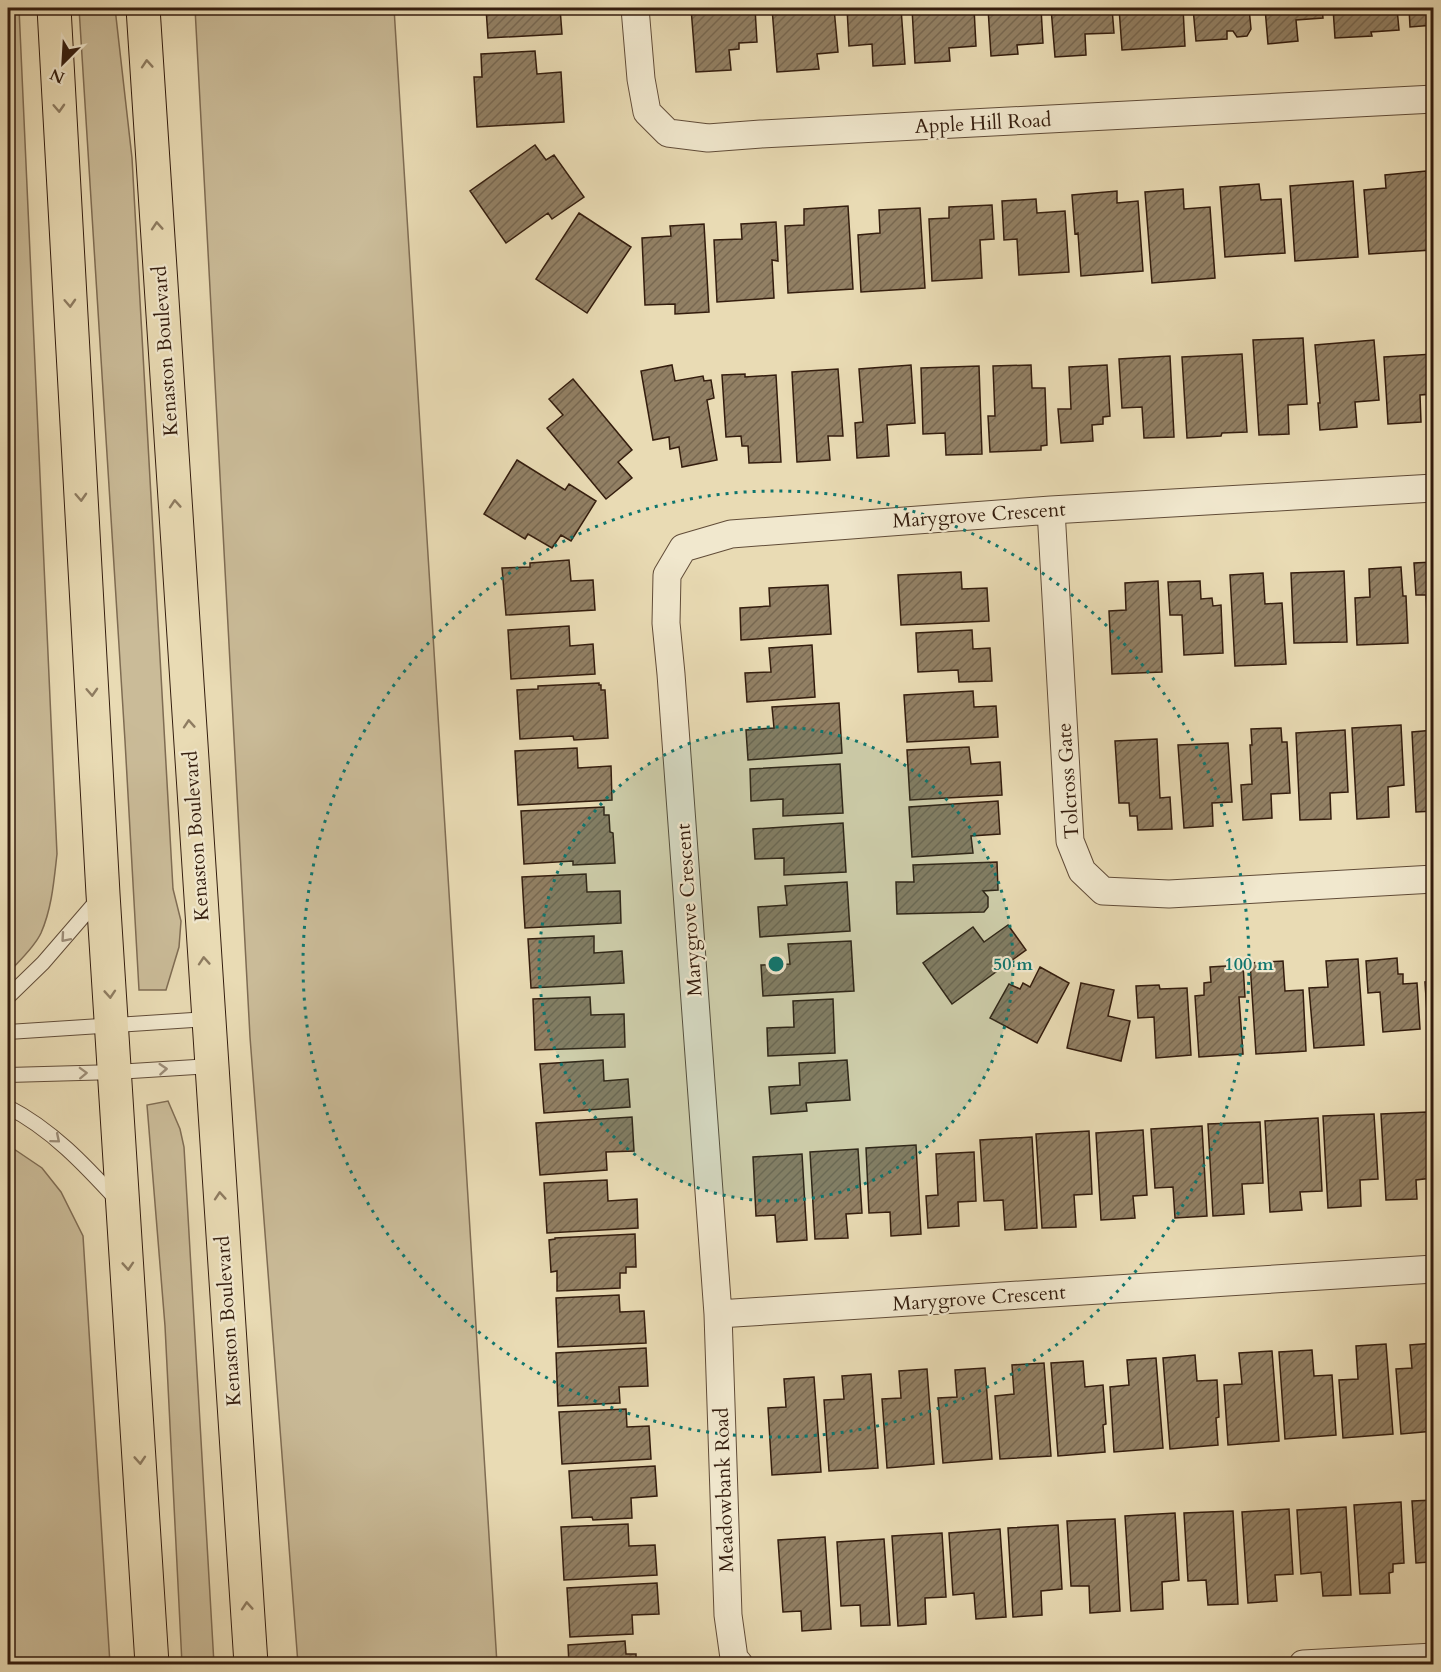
<svg xmlns="http://www.w3.org/2000/svg" width="1441" height="1672" viewBox="0 0 1441 1672" font-family="Cardo,serif">
<defs>
<pattern id="building-hatch" width="6" height="6" patternUnits="userSpaceOnUse" patternTransform="scale(1.5)"><rect width="6" height="6" fill="#928064"/><path d="M-1 1l2-2M0 6l6-6M5 7l2-2" fill="none" stroke="#786851"/></pattern>
</defs>
<rect width="100%" height="100%" fill="#e9dbb4"/>
<filter id="stains"><feTurbulence type="fractalNoise" baseFrequency=".00333" numOctaves="4"/><feColorMatrix values="0 0 0 0 .2 0 0 0 0 .09 0 0 0 0 .02 0 0 0 .5 -.17"/></filter>
<radialGradient id="worn" r=".72"><stop offset=".6" stop-color="#630" stop-opacity="0"/><stop offset="1" stop-color="#630" stop-opacity=".3"/></radialGradient>
<path fill="#cabb98" stroke="#7f6c53" stroke-width="1.5" d="M8,8H19L57,854C54,880 52,908 41,933C34,948 19,961 8,973Z
M79,8H115L132,158L173,889L181,921L179,947L166,990H139L125,741Z
M195,8H394L497,1664H298L250,1037Z
M168,1101L180,1129L184,1147L214,1664H182L165,1326L147,1105Z
M8,1145L42,1168L61,1192L83,1236L110,1664H8Z"/>
<path fill="url(#building-hatch)" stroke="#341d0e" stroke-width="1.5" d="M486,8H560L562,34L488,38Z
M691,8H755L757,42L739,43V49L729,50L731,70L696,72Z
M772,8H834L838,52L817,54L819,69L777,72Z
M847,8H901L905,64L873,66L872,44L849,46Z
M912,8H974L976,46L949,48L950,61L915,63Z
M988,8H1041L1043,43L1017,45L1018,54L991,56Z
M1051,8H1112L1114,33L1085,34L1086,55L1055,57Z
M1119,8H1183L1185,46L1122,50Z
M1193,8H1249L1251,29L1247,36L1237,37L1233,31H1227V39L1196,41Z
M1265,8H1322L1323,18L1296,20L1298,41L1268,44Z
M1333,8H1397L1399,30L1371,32L1372,36L1335,38Z
M1409,8H1434V25L1410,27Z
M535,51L537,74L561,72L564,122L477,127L474,77H482L481,54Z
M535,145L546,160L554,155L584,197L552,219L548,213L506,243L470,191Z
M1426,171L1432,250L1369,254L1364,190L1386,188L1385,175Z
M1353,181L1358,257L1295,261L1290,186Z
M1259,184L1261,200L1281,199L1285,253L1225,257L1220,187Z
M1183,189L1184,209L1210,207L1215,278L1152,283L1145,192Z
M1117,191V203L1138,201L1143,271L1081,276L1078,233L1075,234L1072,195Z
M1036,199L1037,213L1065,211L1069,272L1019,275L1017,239L1004,240L1002,201Z
M992,205L994,239L980,240L982,278L932,281L929,219L949,218V207Z
M848,206L853,289L788,293L785,226L804,225V209Z
M920,208L925,288L861,292L858,235L880,233L879,210Z
M579,213L631,247L587,313L536,279Z
M776,222L778,261L772,260L774,298L717,302L714,240L742,239L741,224Z
M704,224L709,312L675,314V304L645,305L642,238L671,236L670,226Z
M1303,338L1307,404L1288,405L1289,434L1259,435L1253,340Z
M1374,340L1379,400L1355,402L1357,427L1320,430L1318,403H1320L1315,345Z
M1242,354L1247,432L1222,433L1221,436L1187,438L1182,357Z
M1434,354V394L1420,395L1421,422L1388,424L1384,357Z
M1170,356L1174,437L1144,438L1142,407L1122,408L1119,359Z
M672,365L675,381L703,376L704,381L711,380L714,398L707,400L717,460L682,467L679,447L670,449L669,437L653,440L641,371Z
M911,365L915,423L887,425L889,456L857,458L855,423L863,422L859,369Z
M1031,365L1032,388H1045L1047,445L1041,446V450L990,452L988,416H995L993,366Z
M1107,365L1110,416L1103,417V424L1092,425L1093,441L1061,443L1058,409H1071L1069,367Z
M979,366L982,454L946,455L945,433L923,434L921,368Z
M838,369L843,436H828L830,460L797,462L792,372Z
M745,374V377L776,375L781,462L749,463L748,446H742L741,436L726,437L722,375Z
M573,379L632,450L618,462L632,478L606,499L547,428L563,415L549,399Z
M517,460L565,490L569,484L596,501L571,541L561,535L552,548L528,534L525,539L484,514Z
M569,560L571,581L593,580L595,610L506,615L502,568L530,567V563Z
M1434,562V630L1428,631L1426,595H1416L1414,563Z
M1401,567L1403,596H1406L1408,643L1357,645L1355,598L1370,597L1369,569Z
M1344,571L1347,642L1294,643L1291,573Z
M961,572L962,589L987,588L989,621L901,625L898,575Z
M1263,573L1265,604L1282,603L1286,664L1235,666L1230,575Z
M1158,581L1162,672L1112,674L1109,611L1126,610L1125,583Z
M1200,581L1201,599L1212,598L1213,606L1221,605L1223,653L1184,655L1182,615H1170L1168,582Z
M828,585L831,634L741,640L740,608L770,606L769,588Z
M569,626L570,646L593,644L595,674L511,679L508,630Z
M972,630L973,649L990,648L992,681L959,682L958,670L918,672L916,633Z
M812,645L815,697L747,702L745,673L771,672L769,648Z
M599,683V685H601V690H605L608,738L574,740L573,736L520,739L517,690L538,689V686Z
M973,691L974,707L996,706L998,737L907,742L904,695Z
M839,703L842,753L748,760L746,730L774,728L772,707Z
M1401,725L1404,785L1388,787L1389,817L1357,819L1352,728Z
M1281,728L1282,742H1287L1290,793L1271,794L1272,818L1243,820L1241,785L1252,784L1250,745H1252L1251,729Z
M1345,730L1348,792L1330,793L1331,819L1300,820L1296,733Z
M1434,730V811L1416,812L1412,732Z
M1157,739L1160,798L1170,797L1172,829L1138,830L1137,816H1130L1129,803H1119L1115,741Z
M1228,743L1232,802L1212,803L1213,826L1184,828L1178,745Z
M969,747L971,764L1000,762L1002,795L910,800L907,750Z
M577,748L578,768L611,766L612,800L518,805L515,751Z
M840,764L843,813L783,816V799L751,801L750,769Z
M998,801L1000,834L971,836L973,853L912,857L909,807Z
M604,807V815H609L610,832L613,833L615,863L573,865V861L524,864L521,811Z
M843,823L846,872L784,875V858L755,859L753,829Z
M997,862L998,890L983,891L988,897V907L984,912L897,914L896,882H914L913,865Z
M586,874L587,892L620,891L621,923L525,928L522,877Z
M847,882L850,931L760,937L758,907L787,905L785,886Z
M1008,925L1026,950L952,1004L923,963L973,927L984,942Z
M594,936V953L622,951L624,983L531,988L528,939Z
M851,941L854,991L763,996L761,965L790,964L788,944Z
M1397,958L1398,974H1403V984L1417,983L1420,1029L1383,1032L1380,992L1368,993L1366,961Z
M1358,959L1364,1045L1314,1048L1309,988L1328,987L1326,961Z
M1283,961L1285,991L1303,990L1306,1051L1256,1054L1250,963Z
M1243,965L1245,997H1239L1243,1054L1199,1057L1195,996L1204,995V983L1211,982L1210,967Z
M1040,967L1069,983L1037,1043L990,1018L1009,984L1020,989L1023,983L1030,987Z
M1434,981V1043H1429L1425,982Z
M1081,983L1114,990L1108,1016L1130,1021L1121,1061L1067,1048Z
M1159,985L1160,989L1187,988L1191,1055L1156,1058L1154,1017L1138,1018L1136,986Z
M590,997L591,1015L624,1014L625,1047L535,1050L533,999Z
M833,999L835,1053L768,1056L767,1028L794,1027L793,1001Z
M603,1060L604,1081L628,1079L630,1107L544,1113L540,1064Z
M847,1060L850,1100L806,1103L807,1111L771,1114L769,1087L800,1085L799,1063Z
M1427,1112L1432,1178L1416,1180L1417,1199L1386,1200L1381,1114Z
M1374,1114L1378,1179L1360,1180L1361,1206L1328,1208L1323,1116Z
M632,1117L634,1151L606,1152L607,1170L540,1175L536,1123Z
M1318,1118L1322,1191L1300,1192L1302,1210L1270,1212L1265,1121Z
M1260,1122L1263,1183L1242,1184L1244,1214L1213,1216L1208,1124Z
M1202,1126L1207,1216L1175,1218L1173,1187L1155,1188L1151,1129Z
M1143,1130L1147,1195L1133,1196L1135,1218L1101,1220L1096,1133Z
M1089,1131L1092,1194L1074,1195L1076,1227L1042,1228L1036,1134Z
M1032,1137L1037,1228L1005,1230L1003,1200L984,1201L980,1140Z
M916,1145L921,1234L891,1236L890,1212L869,1213L866,1148Z
M858,1149L862,1213L846,1214L848,1238L815,1239L810,1152Z
M974,1152L976,1201L958,1202L959,1226L928,1228L926,1196L938,1195L936,1154Z
M802,1154L807,1240L777,1242L775,1215L756,1216L753,1157Z
M607,1180L608,1201L637,1199L638,1228L547,1233L544,1183Z
M635,1234L636,1267H626V1273H620V1288L557,1291V1271L551,1272L549,1240L555,1239V1238Z
M619,1295L620,1312L644,1311L646,1343L558,1347L556,1298Z
M1434,1343V1431L1401,1434L1396,1369L1412,1368L1410,1345Z
M1386,1344L1393,1434L1343,1438L1339,1380L1358,1379L1356,1346Z
M646,1348L648,1386L619,1387L620,1403L558,1406L556,1353Z
M1312,1350L1314,1376L1332,1375L1336,1435L1285,1439L1279,1352Z
M1272,1351L1279,1441L1228,1445L1224,1385L1242,1384L1239,1353Z
M1195,1355L1197,1381L1217,1380L1219,1417L1216,1418L1218,1445L1170,1449L1163,1358Z
M1156,1358L1163,1448L1114,1452L1110,1387L1129,1385L1127,1360Z
M1083,1361L1085,1387L1103,1385L1106,1424L1103,1425L1105,1452L1058,1456L1051,1363Z
M1044,1363L1051,1456L1000,1459L995,1396L1014,1394L1012,1365Z
M985,1368L992,1459L943,1463L938,1398L957,1397L955,1370Z
M927,1369L934,1464L887,1468L882,1399L901,1398L899,1371Z
M871,1374L878,1468L829,1471L824,1400L844,1399L842,1376Z
M814,1377L821,1472L772,1475L768,1408L786,1407L784,1379Z
M626,1409L627,1427L649,1426L651,1459L562,1464L559,1412Z
M655,1466L657,1496L631,1498L632,1518L593,1520L592,1517L572,1518L569,1471Z
M1434,1500V1569H1431L1430,1562L1416,1563L1412,1501Z
M1401,1502L1404,1563L1393,1564V1572L1389,1573L1390,1593L1360,1594L1354,1505Z
M1346,1507L1351,1595L1323,1596L1321,1572L1301,1574L1297,1510Z
M1289,1509L1293,1574L1275,1575L1277,1601L1248,1603L1242,1512Z
M1233,1511L1238,1604L1208,1605L1206,1580L1188,1581L1184,1513Z
M1175,1513L1179,1580L1162,1582L1163,1609L1131,1611L1125,1516Z
M1115,1519L1120,1611L1090,1613L1089,1586H1071L1067,1521Z
M628,1524L629,1546L655,1545L657,1575L564,1580L561,1527Z
M1058,1525L1062,1589L1041,1591L1042,1615L1013,1617L1008,1528Z
M1000,1529L1006,1617L976,1619L974,1593L953,1595L949,1533Z
M942,1533L946,1597L925,1598L926,1624L898,1626L892,1536Z
M825,1537L831,1629L802,1631L801,1611L783,1612L778,1540Z
M884,1539L890,1625L861,1626L860,1605L841,1606L837,1542Z
M657,1583L659,1614L632,1615L633,1634L570,1637L567,1588Z
M625,1641L626,1654H636V1661L657,1659L658,1664H569L568,1645Z"/>
<g fill="none" stroke-linecap="round" stroke-linejoin="round">
<g stroke="#614c38" stroke-width="16">
<path id="service" d="M8,997L43,963L100,897
M8,1032L208,1019
M8,1075L116,1072L211,1066
M8,1107C51,1129 84,1164 117,1200"/>
</g>
<g stroke="#614c38" stroke-width="29">
<path id="minor" d="M635,8L641,79L647,112L668,133L708,138L761,134L1434,99
M1051,510L1070,841L1082,871L1103,891L1169,894L1434,879
M718,1314L1434,1269
M739,1664L734,1658L728,1615L718,1314L671,674L666,623L667,575L683,548L731,534L1051,510L1434,488
M1303,1664L1434,1657"/>
</g>
<g stroke="#341d0e" stroke-width="35">
<path id="primary" d="M54,8L103,894L152,1664
M143,8L251,1664"/>
</g>
<use href="#service" stroke="#f1e8ce" stroke-width="14"/>
<use href="#minor" stroke="#f1e8ce" stroke-width="27"/>
<use href="#primary" stroke="#e9dbb4" stroke-width="33"/>
</g>
<defs><path id="oneway-chevron" d="M-2-3.5L2.5 0L-2 3.5" fill="none" stroke-width="1.6" stroke-linecap="round" stroke-linejoin="round" transform="scale(1.5)"/></defs>
<g stroke="#8e7c61">
<use href="#oneway-chevron" transform="translate(147 64) rotate(-94)"/>
<use href="#oneway-chevron" transform="translate(59 108) rotate(87)"/>
<use href="#oneway-chevron" transform="translate(157 226) rotate(-94)"/>
<use href="#oneway-chevron" transform="translate(70 303) rotate(87)"/>
<use href="#oneway-chevron" transform="translate(81 497) rotate(87)"/>
<use href="#oneway-chevron" transform="translate(175 504) rotate(-94)"/>
<use href="#oneway-chevron" transform="translate(92 692) rotate(87)"/>
<use href="#oneway-chevron" transform="translate(189 724) rotate(-94)"/>
<use href="#oneway-chevron" transform="translate(204 961) rotate(-94)"/>
<use href="#oneway-chevron" transform="translate(110 994) rotate(86)"/>
<use href="#oneway-chevron" transform="translate(220 1196) rotate(-94)"/>
<use href="#oneway-chevron" transform="translate(128 1266) rotate(86)"/>
<use href="#oneway-chevron" transform="translate(140 1460) rotate(86)"/>
<use href="#oneway-chevron" transform="translate(247 1606) rotate(-94)"/>
</g>
<g stroke="#9c8d78">
<use href="#oneway-chevron" transform="translate(65 938) rotate(131)"/>
<use href="#oneway-chevron" transform="translate(163 1069) rotate(-4)"/>
<use href="#oneway-chevron" transform="translate(83 1073) rotate(-2)"/>
<use href="#oneway-chevron" transform="translate(56 1139) rotate(40)"/>
</g>
<circle cx="776" cy="964" r="237" fill="#0f766e" fill-opacity=".12"/>
<g fill="none" stroke="#0f766e" stroke-width="3" stroke-dasharray="3 6">
<circle cx="776" cy="964" r="237"/>
<circle cx="776" cy="964" r="473"/>
</g>
<g text-anchor="middle" dominant-baseline="central" stroke-width="4.5" stroke-linejoin="round" paint-order="stroke">
<g font-size="20" fill="#341d0e" stroke="#f1e8ce">
<text transform="translate(983 123) rotate(-3)">Apple Hill Road</text>
<text transform="translate(165 351) rotate(-94)">Kenaston Boulevard</text>
<text transform="translate(979 515) rotate(-4)">Marygrove Crescent</text>
<text transform="translate(1068 781) rotate(-94)">Tolcross Gate</text>
<text transform="translate(196 836) rotate(-94)">Kenaston Boulevard</text>
<text transform="translate(689 910) rotate(-94)">Marygrove Crescent</text>
<text transform="translate(979 1298) rotate(-4)">Marygrove Crescent</text>
<text transform="translate(228 1321) rotate(-94)">Kenaston Boulevard</text>
<text transform="translate(724 1490) rotate(-92)">Meadowbank Road</text>
</g>
</g>
<circle cx="776" cy="964" r="9" fill="#0f766e" stroke="#f1e8ce" stroke-width="3"/>
<g font-size="18" text-anchor="middle" font-weight="bold" fill="#0f766e" stroke="#f1e8ce" stroke-width="4.5" stroke-linejoin="round" paint-order="stroke">
<text x="1013" y="970">50 m</text>
<text x="1249" y="970">100 m</text>
</g>
<rect width="1441" height="1672" fill="none" stroke="#e9dbb4" stroke-width="30"/>
<rect x="9" y="9" width="1423" height="1654" fill="none" stroke="#341d0e" stroke-width="3"/>
<rect x="15" y="15" width="1411" height="1642" fill="none" stroke="#341d0e" stroke-width="1.5"/>
<g transform="translate(63 63) rotate(204)" stroke="#f1e8ce" stroke-width="4.5" paint-order="stroke">
<path d="M0-4.5L10 22L0 15L-10 22Z" fill="#341d0e"/>
<text y="-9" font-size="16" font-weight="bold" text-anchor="middle" fill="#341d0e">N</text>
</g>
<rect width="100%" height="100%" filter="url(#stains)"/>
<rect width="100%" height="100%" fill="url(#worn)"/>
</svg>
